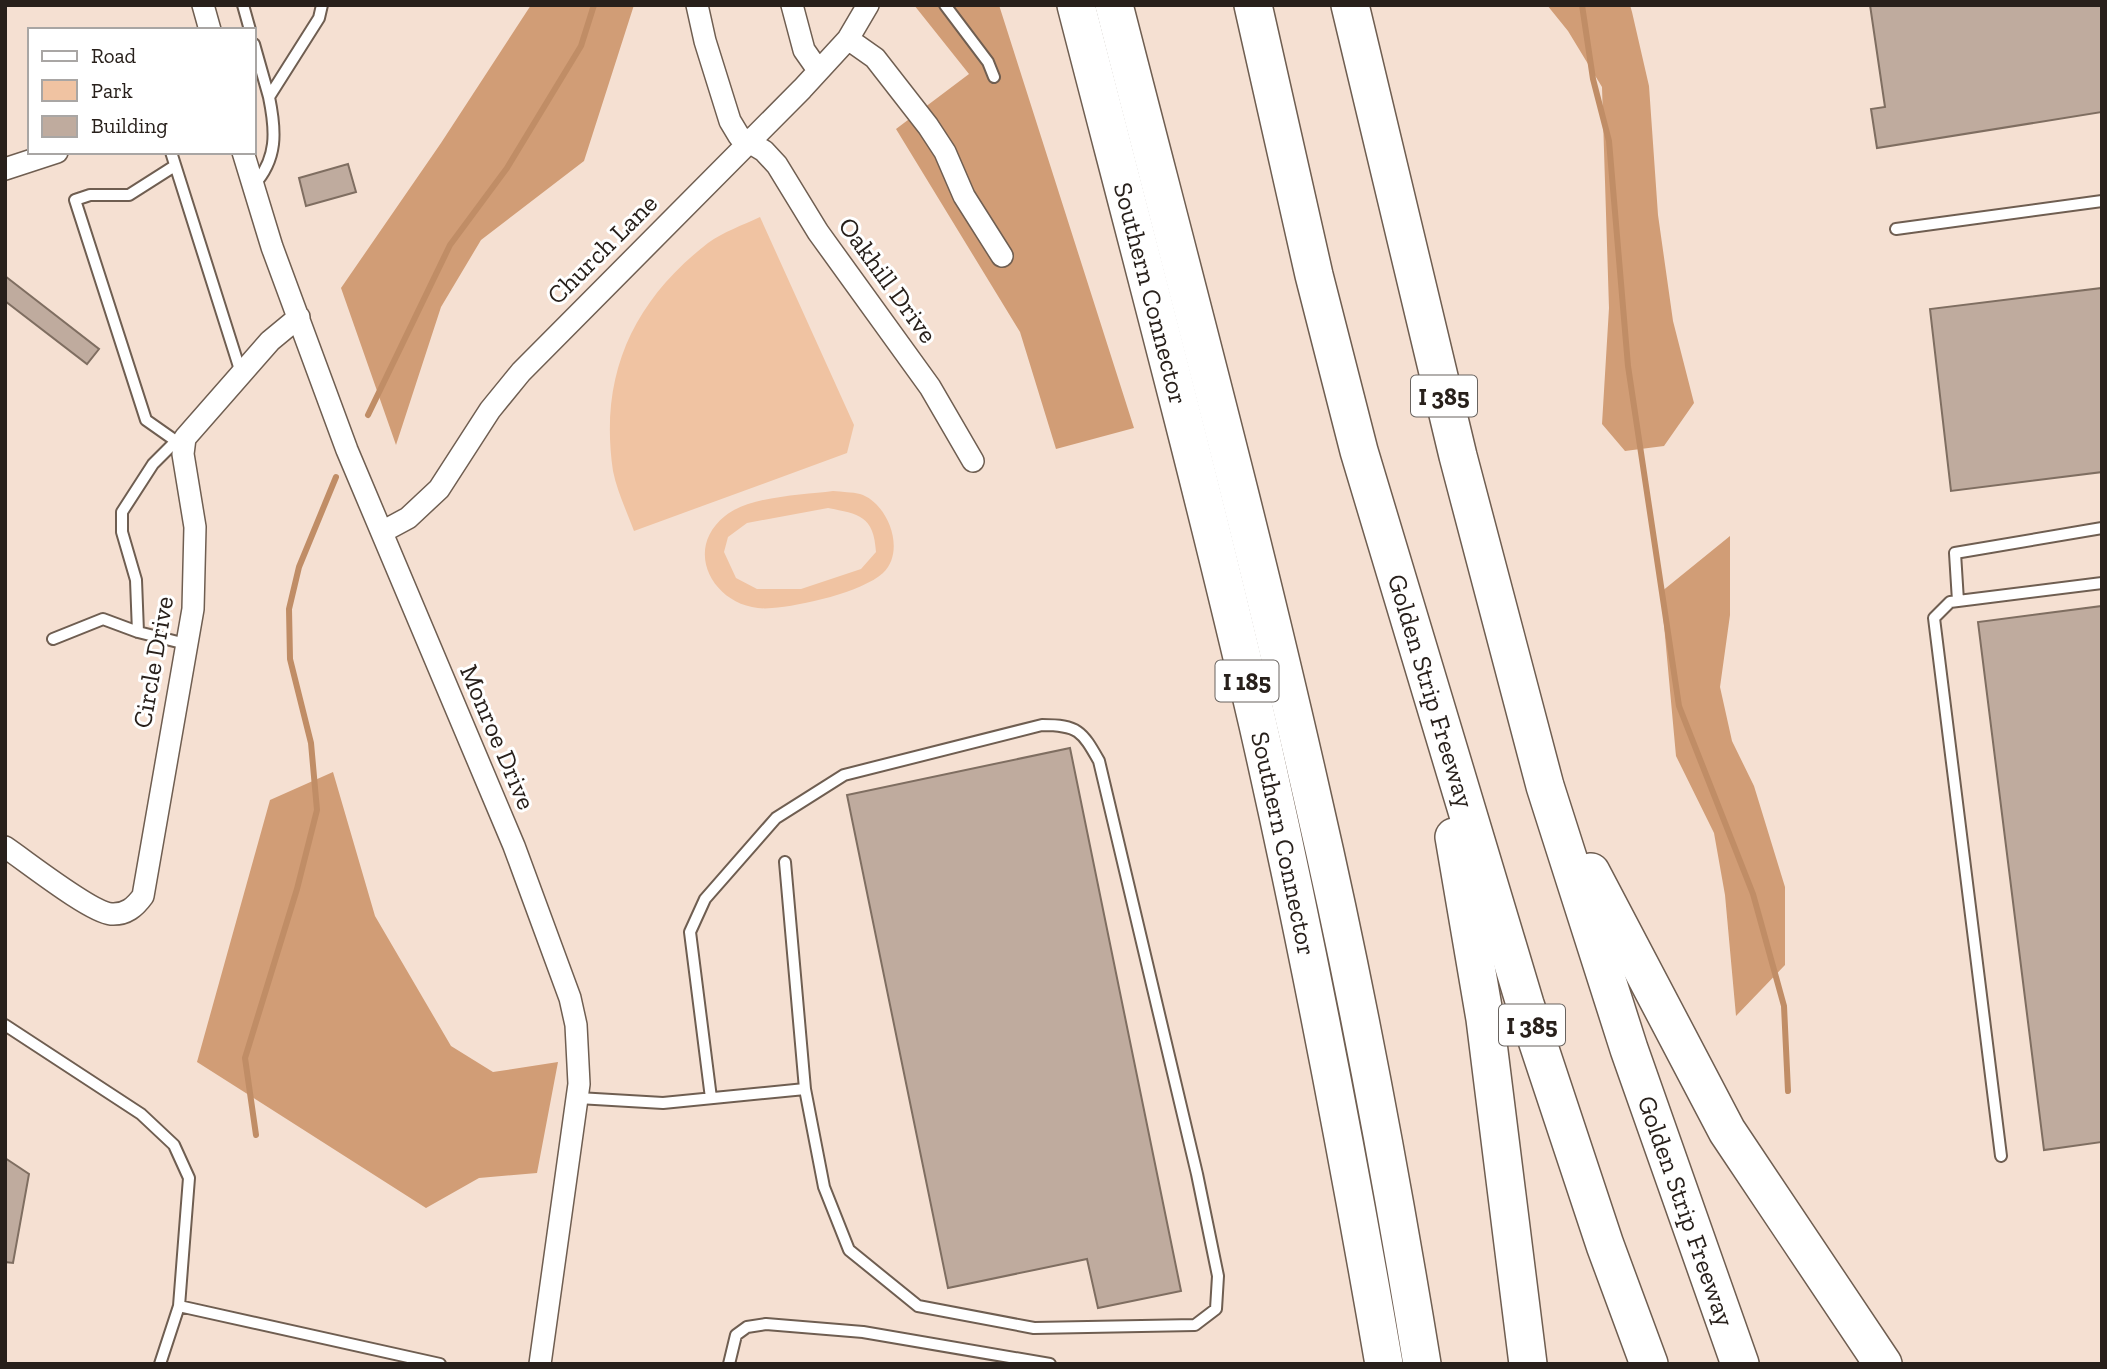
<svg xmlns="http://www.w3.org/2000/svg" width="2107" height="1369" viewBox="0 0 2107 1369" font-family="'Zilla Slab',serif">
<rect width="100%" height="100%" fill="#f5e0d2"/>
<path fill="#f0c3a2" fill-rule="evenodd" d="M760,217L854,425L847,453L634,531C627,512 617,491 613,471C599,376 632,302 708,243C723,232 743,225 760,217Z
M833,491C842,492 852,492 860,494C887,502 907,550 883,573C862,592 801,606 772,608C719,614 679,553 725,516C749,496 803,495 833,491ZM828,508C859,514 874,516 876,552L861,569L801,589H757L736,578L724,552L728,537L747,523Z"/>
<path fill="#d19d76" d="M531,5H634L584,161L481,240L441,307L396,445L341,288L441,143Z
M914,5H999L1134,428L1056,449L1020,332L896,129L969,74Z
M1547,5H1630L1632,12L1649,86L1658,215L1673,321L1694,403L1664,446L1625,451L1602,424L1609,308L1602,87L1568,31Z
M1730,536V615L1720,687L1732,741L1754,786L1785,887V965L1736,1016L1725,895L1714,833L1676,756L1661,592Z
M333,772L375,916L451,1046L493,1072L558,1062L537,1173L479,1178L426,1208L197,1062L270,800Z"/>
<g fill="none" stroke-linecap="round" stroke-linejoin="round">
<path stroke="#c08d66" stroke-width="6" d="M1582,5L1593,79L1609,141L1628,366L1679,706L1753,894L1784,1006L1788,1091
M368,415L450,245L507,168L581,46L594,5
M256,1135L245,1058L297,889L317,810L311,743L290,659L289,609L299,567L336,477"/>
</g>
<path fill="#bfab9e" stroke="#7f6e61" stroke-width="2" d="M1870,5H2102V112L1877,148L1871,109L1885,107Z
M348,164L356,192L306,206L299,178Z
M5,276L99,349L87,364L5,301Z
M2102,288V472L1951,491L1930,309Z
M2102,606V1142L2044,1150L1978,622Z
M1070,748L1181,1291L1098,1308L1087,1259L948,1288L847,795Z
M5,1158L29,1174L13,1263L5,1262Z"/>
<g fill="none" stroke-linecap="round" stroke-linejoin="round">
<g stroke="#6f5e51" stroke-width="14">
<path id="lane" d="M243,5L250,30
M945,5L988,62L994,77
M254,44L269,97L319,18L322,5
M171,152L241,373
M173,167L129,195H90L75,200L146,420L183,446
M253,186C278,159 276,131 269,97
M1896,229L2102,201
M1958,601L1955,553L2102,528
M138,632L136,580L122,532V512L153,464L175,442
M53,639L103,619L138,632L186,644
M5,1025L141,1114L174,1145L189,1178L179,1306L160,1364
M578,1098L663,1103L805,1089
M711,1098L690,932L705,899L776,818L844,775L1042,725C1078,725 1082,731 1099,761L1197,1174L1218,1276L1216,1309L1195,1325L1034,1328L918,1306L849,1250L824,1187L805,1089L785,862
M2001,1156L1934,618L1950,602L2102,583
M179,1306L440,1364
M729,1364L736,1335L747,1327L766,1324L863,1332L1050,1364"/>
</g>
<g stroke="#6f5e51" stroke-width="24">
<path id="street" d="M203,5L210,30
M697,5L705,41L730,121L739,136L764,151L777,165L818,232L930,387L973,461
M792,5L804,50L818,70
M848,39L875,58L928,126L945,152L964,196L1002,256
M243,152L272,247L347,450L514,846L570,998L576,1025L579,1084L540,1364
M5,169L57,152
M382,532L408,518L439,489L490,410L521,372L802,89L848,39L868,5
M5,847C26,861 90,912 111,914C126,915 135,907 143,896L193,609L195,527L183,454L185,438L270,341L299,317"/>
</g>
<g stroke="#6f5e51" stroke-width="40">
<g id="highway">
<path id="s1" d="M1076,5C1138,245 1202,484 1258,725C1306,936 1347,1150 1384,1364"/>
<path d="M1114,5C1182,270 1253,534 1313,800C1356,986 1391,1175 1422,1364"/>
<path id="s2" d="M1253,5L1314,275L1359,451L1525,1004L1605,1245L1649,1364"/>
<path id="s3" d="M1350,5L1458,456L1545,786L1629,1049L1740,1364"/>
<path d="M1454,837L1485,1019L1528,1364"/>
<path d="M1591,872L1727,1131L1883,1364"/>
</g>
</g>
<use href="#lane" stroke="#fff" stroke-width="10"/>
<use href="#street" stroke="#fff" stroke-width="21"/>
<use href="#highway" stroke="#fff" stroke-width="37"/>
</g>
<g text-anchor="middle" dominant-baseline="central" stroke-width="6" stroke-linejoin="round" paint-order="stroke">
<g fill="#fff" stroke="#68635f" stroke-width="2">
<rect x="1411" y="375.5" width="66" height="41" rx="5"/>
<rect x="1215.5" y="660.5" width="63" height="41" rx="5"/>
<rect x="1499" y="1004.5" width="66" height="41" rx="5"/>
</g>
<g font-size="24" font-weight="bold" fill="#28201b">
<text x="1444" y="396">I 385</text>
<text x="1247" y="681">I 185</text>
<text x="1532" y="1025">I 385</text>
</g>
<g font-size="26" fill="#28201b" stroke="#fff">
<text transform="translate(602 249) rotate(-45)">Church Lane</text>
<text transform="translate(888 280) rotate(54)">Oakhill Drive</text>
<text stroke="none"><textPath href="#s1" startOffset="298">Southern Connector</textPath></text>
<text transform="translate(153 662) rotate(-80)">Circle Drive</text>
<text stroke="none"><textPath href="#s2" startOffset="709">Golden Strip Freeway</textPath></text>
<text transform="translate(498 737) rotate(67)">Monroe Drive</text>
<text stroke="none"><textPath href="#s1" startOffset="864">Southern Connector</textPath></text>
<text stroke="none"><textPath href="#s3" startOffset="1253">Golden Strip Freeway</textPath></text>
</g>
</g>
<rect width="2107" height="1369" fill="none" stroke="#28201b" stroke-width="14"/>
<rect x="28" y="28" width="228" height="126" fill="#ffffff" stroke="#a9a6a4" stroke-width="2"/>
<rect x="42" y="51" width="35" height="10" fill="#ffffff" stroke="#a9a6a4" stroke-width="2"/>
<text x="91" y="63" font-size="21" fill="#28201b">Road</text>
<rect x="42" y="80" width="35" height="21" fill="#f0c3a2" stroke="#a9a6a4" stroke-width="2"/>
<text x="91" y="98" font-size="21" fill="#28201b">Park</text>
<rect x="42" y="116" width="35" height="21" fill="#bfab9e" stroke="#a9a6a4" stroke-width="2"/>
<text x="91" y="133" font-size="21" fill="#28201b">Building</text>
</svg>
